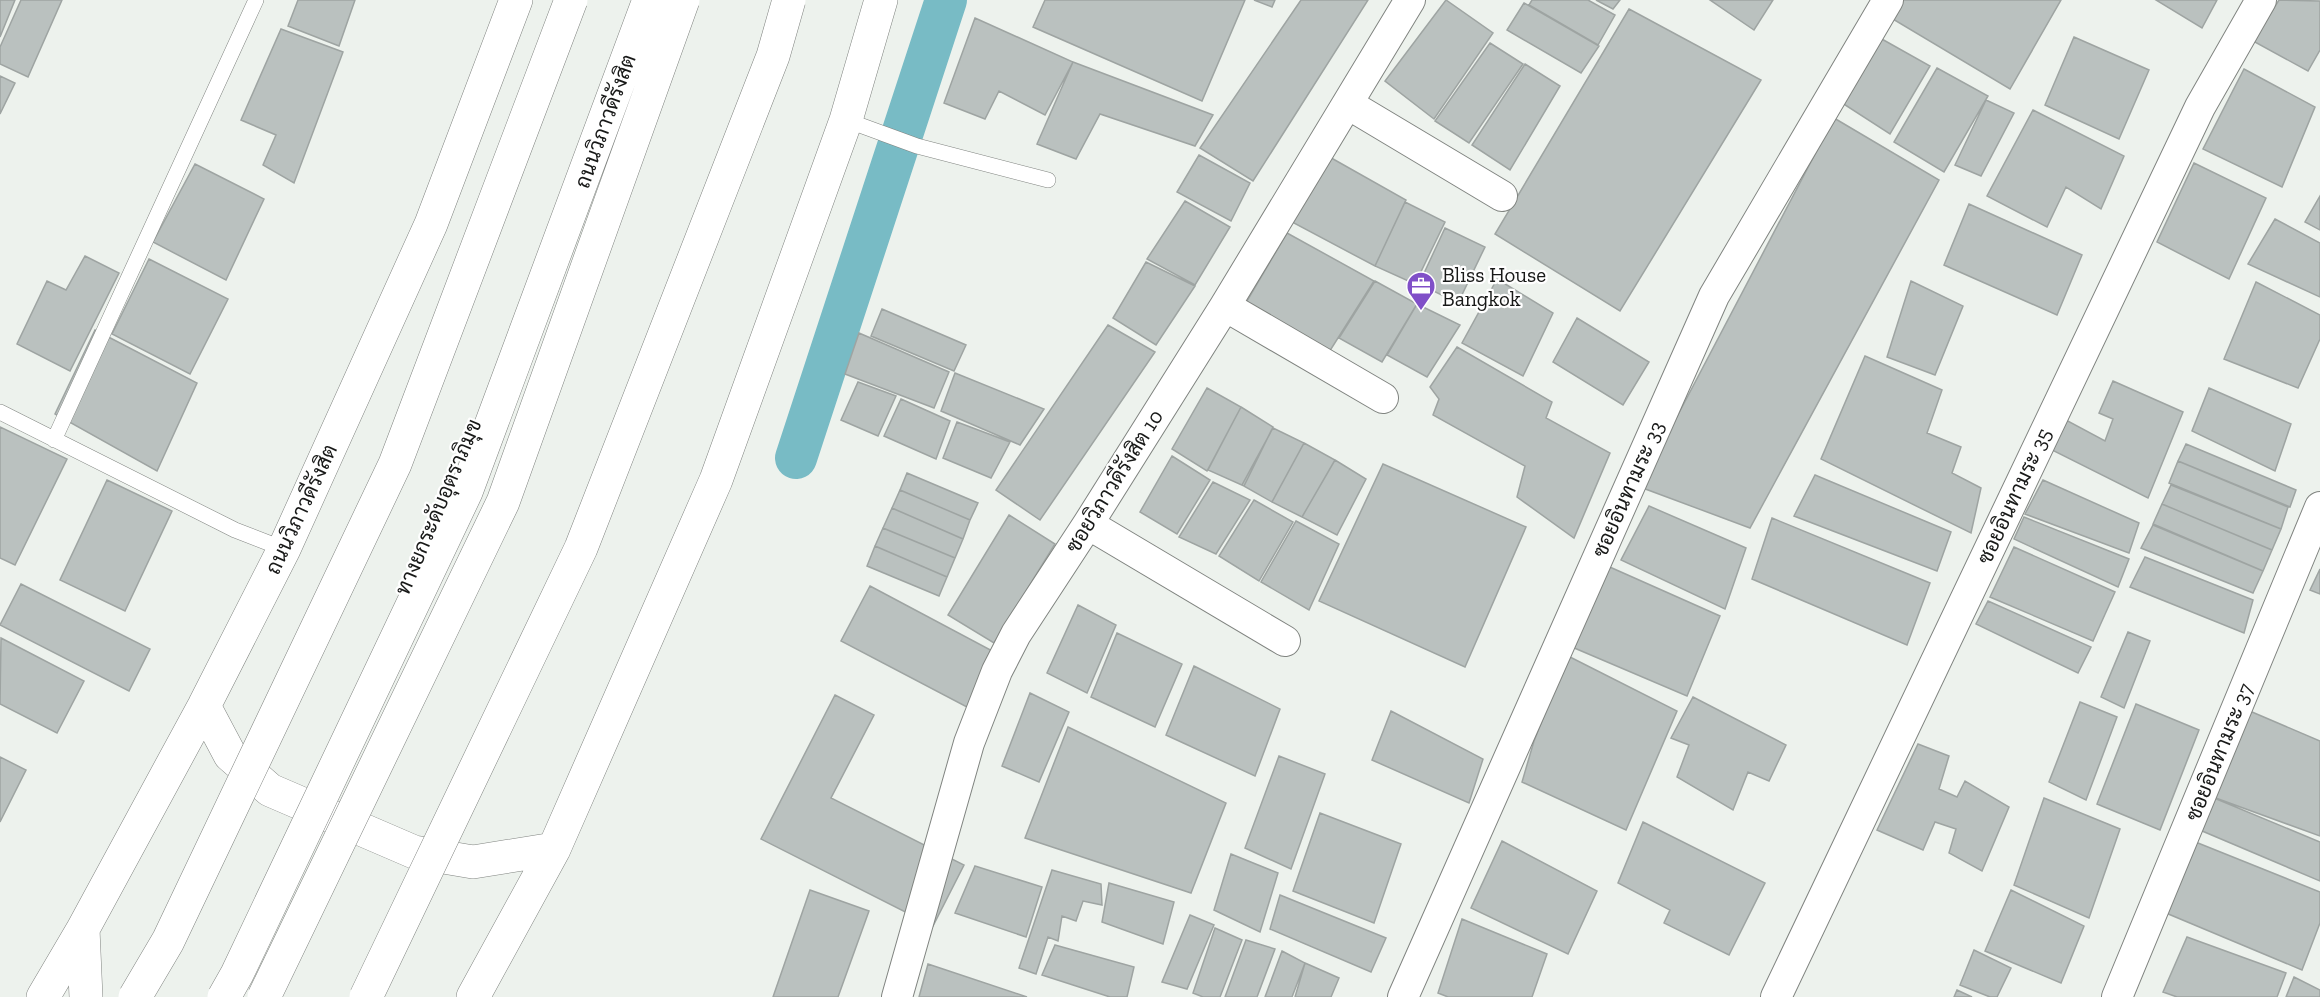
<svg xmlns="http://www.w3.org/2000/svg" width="2320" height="997" viewBox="0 0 2320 997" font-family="'Zilla Slab',Sarabun,serif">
<rect width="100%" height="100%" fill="#edf2ed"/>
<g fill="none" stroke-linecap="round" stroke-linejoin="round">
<path stroke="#78bbc5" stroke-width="42" d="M796,458L946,0"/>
</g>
<path fill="#bac1bf" stroke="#9ea4a2" stroke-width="1.5" d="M0,0H15L0,37Z
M21,0H62L28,77L0,64V47Z
M298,0H355L339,46L288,26Z
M1045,0H1245L1202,101L1033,27Z
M1254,0H1275L1272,7Z
M1301,0H1368L1253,181L1200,148Z
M1446,0L1493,33L1434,119L1385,81Z
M1532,0H1588L1615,15L1598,45L1529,5Z
M1596,0H1620L1613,9Z
M1710,0H1773L1754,30Z
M1888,0H2061L2010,89L1881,12Z
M2156,0H2217L2202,28Z
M2279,0L2320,1V50L2308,71L2253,41Z
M1524,3L1599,46L1581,73L1507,30Z
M1629,9L1761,80L1620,311L1495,234Z
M975,18L1073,62L1045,115L999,91L985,119L944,103Z
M281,29L343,52L294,183L263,165L276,135L241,120Z
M2074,37L2149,70L2119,139L2045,105Z
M1880,38L1930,66L1890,134L1839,101Z
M1490,43L1523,64L1469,143L1435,121Z
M1073,62L1213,115L1195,146L1100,114L1076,159L1037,144Z
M1525,64L1560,86L1510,170L1472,145Z
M1937,68L1988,96L1944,172L1894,142Z
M2244,69L2315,107L2282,187L2203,149Z
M0,76L15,83L0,114Z
M1986,100L2014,113L1981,176L1955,165Z
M2033,110L2124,156L2101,209L2066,187L2047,227L1987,196Z
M1834,118L1939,180L1750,528L1640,487Z
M1199,155L1250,183L1231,221L1177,192Z
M1326,155L1406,200L1375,266L1292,222Z
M2194,163L2266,198L2229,279L2157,242Z
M195,164L264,199L226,280L153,242Z
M2320,196V230L2305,222Z
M1185,201L1230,227L1195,285L1147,259Z
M1405,202L1445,222L1415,284L1375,266Z
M1969,204L2082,255L2057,315L1944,265Z
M2275,219L2320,243V297L2248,264Z
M1445,228L1485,247L1458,303L1419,284Z
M1287,233L1374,281L1326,357L1244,306Z
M85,256L119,273L70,371L17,344L47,281L66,290Z
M149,259L228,299L190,374L112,334Z
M1146,262L1195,286L1156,345L1113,318Z
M1497,279L1553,313L1523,376L1462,343Z
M1375,281L1417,304L1382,362L1339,338Z
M1911,281L1963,306L1935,375L1887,357Z
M2256,282L2320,315V339L2298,388L2224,359Z
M1417,304L1460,325L1427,377L1387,355Z
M882,309L966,345L954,371L871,336Z
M1577,318L1649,362L1623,405L1553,362Z
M1108,325L1155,352L1040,520L996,490Z
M95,330L197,383L157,471L55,414Z
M859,333L949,372L934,408L845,374Z
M1457,347L1552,402L1546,418L1610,453L1574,538L1517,497L1525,466L1433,415L1439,399L1430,387Z
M1865,356L1942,390L1927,433L1961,447L1952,473L1981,488L1971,533L1821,459Z
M955,373L1044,409L1020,445L941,411Z
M2113,381L2183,412L2148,498L2052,450L2066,420L2105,441L2113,419L2099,413Z
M858,382L896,396L878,436L841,420Z
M1207,388L1241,407L1207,471L1172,449Z
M2209,388L2291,424L2275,471L2192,431Z
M901,399L950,421L936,459L884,436Z
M1241,407L1273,427L1244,486L1208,470Z
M957,422L1010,442L991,478L943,458Z
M0,427L67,459L15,565L0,558Z
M1273,428L1304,443L1272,502L1242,485Z
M1304,443L1335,460L1302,517L1272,502Z
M2186,444L2296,490L2290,507L2178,461Z
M1172,456L1210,480L1177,534L1140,512Z
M1335,460L1366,479L1337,535L1302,517Z
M2178,461L2288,507L2281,529L2169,483Z
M1383,464L1526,527L1465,667L1319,601Z
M907,473L978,503L970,520L900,490Z
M1815,475L1951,532L1937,571L1794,516Z
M107,480L172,511L125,611L60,580Z
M2043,480L2139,523L2129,553L2025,514Z
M1213,482L1250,500L1216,554L1179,537Z
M2171,485L2281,529L2272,550L2162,504Z
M900,490L970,520L963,539L892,508Z
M1254,500L1293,522L1259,581L1219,556Z
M2162,504L2272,550L2263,571L2153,524Z
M1649,506L1746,548L1725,609L1621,560Z
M892,508L963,539L955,558L883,528Z
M1009,515L1055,544L994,643L948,615Z
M2024,517L2129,559L2118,587L2014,539Z
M1772,518L1930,583L1907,645L1752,579Z
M1296,521L1339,544L1309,610L1261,582Z
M2153,525L2263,571L2253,593L2141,548Z
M883,528L955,558L947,577L875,546Z
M875,546L947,577L939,596L867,566Z
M2014,547L2115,592L2093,641L1990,597Z
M2145,557L2253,600L2244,633L2130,587Z
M1603,564L1720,616L1687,696L1572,647Z
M2320,569V594L2310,590Z
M21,584L150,649L129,691L0,625Z
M870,586L1015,663L986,717L841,641Z
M1988,601L2091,647L2078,673L1976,624Z
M1078,605L1116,625L1087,693L1047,673Z
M2128,632L2150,641L2124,708L2101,697Z
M1117,633L1182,664L1155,727L1091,697Z
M1,638L84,681L57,733L0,704Z
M1568,656L1677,711L1626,830L1522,782L1534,741Z
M1194,666L1280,709L1255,776L1166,735Z
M1030,693L1069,712L1039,782L1002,766Z
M835,695L874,715L831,798L964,865L933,926L761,839Z
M1693,697L1786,745L1769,781L1748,772L1733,810L1677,777L1689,745L1671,738Z
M2080,702L2117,717L2086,800L2049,782Z
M2136,704L2199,730L2160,830L2097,804Z
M2238,706L2320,741V836L2202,793Z
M1391,711L1483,759L1469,803L1372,760Z
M1068,727L1226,803L1191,893L1025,838Z
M1918,744L1949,756L1939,789L1957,797L1965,781L2009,807L1982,871L1949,853L1956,829L1935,822L1923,850L1877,830Z
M1279,756L1325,774L1291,869L1245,848Z
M0,757L26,770L0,822Z
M2202,793L2320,842V881L2188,825Z
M2044,798L2120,829L2089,918L2014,885Z
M1320,813L1401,844L1374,923L1293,891Z
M1643,822L1765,883L1729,955L1664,923L1670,910L1618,883Z
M2183,837L2320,892V923L2302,970L2154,908Z
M1502,841L1597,891L1568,954L1471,908Z
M1231,854L1278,873L1260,932L1214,910Z
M975,866L1042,887L1026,937L955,913Z
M1052,870L1101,884L1102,905L1083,901L1076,921L1062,916L1058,941L1048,937L1036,974L1019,968Z
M1109,883L1174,902L1163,944L1102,922Z
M810,890L869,911L838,997H773Z
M2011,890L2084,926L2061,983L1985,951Z
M1280,895L1386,938L1371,972L1270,929Z
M1190,915L1214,925L1187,989L1162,982Z
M1462,919L1547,954L1532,997H1448L1438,993Z
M1215,928L1242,940L1220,997H1203L1193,993Z
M2187,937L2286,973L2277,997H2177L2163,992Z
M1246,940L1275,949L1257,997H1225Z
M1055,945L1134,967L1127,997H1110L1042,975Z
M1974,950L2011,968L1997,997H1990L1960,985Z
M1282,951L1305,963L1292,997H1265Z
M1305,963L1339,978L1331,997H1295Z
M928,964L1027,997H919Z
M2294,977L2320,990V997H2286Z
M1957,990L1972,997H1954Z"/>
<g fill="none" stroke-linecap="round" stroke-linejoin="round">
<g stroke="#808480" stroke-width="16">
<path id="lane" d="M846,120L917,146L1048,180
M0,412L235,530L284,549
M54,440L256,0"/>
</g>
<g stroke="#808480" stroke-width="32">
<path id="street" d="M1348,104L1502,196
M1225,306L1383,398
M1088,524L1285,641
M897,997L969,743L997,671L1016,634L1088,524L1225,306L1410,0
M1403,997L1714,296L1888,0
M1776,997L2200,107L2261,0
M2117,997L2320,507"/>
</g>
<g stroke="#808480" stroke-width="34">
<path id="secondary" d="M204,706L230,755L270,790L414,852L473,862L554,849
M83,929L86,997
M43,997L83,929L204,706L284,549L431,224L516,0
M473,997L554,849L716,480L846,120L881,0"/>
</g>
<use href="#lane" stroke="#fff" stroke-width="15"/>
<use href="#street" stroke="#fff" stroke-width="30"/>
<use href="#secondary" stroke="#fff" stroke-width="33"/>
<g stroke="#808480" stroke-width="34" stroke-linecap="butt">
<path id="secondary-bridge" d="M135,997L168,941L395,464L571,0
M366,997L581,548L773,56L789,0"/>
</g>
<g stroke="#808480" stroke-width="34" stroke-linecap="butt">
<path id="highway-bridge" d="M224,997L237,974L466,492L649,0
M264,997L503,502L683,0"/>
</g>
<use href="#secondary-bridge" stroke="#fff" stroke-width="33"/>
<use href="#highway-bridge" stroke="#fff" stroke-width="33"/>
</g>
<defs>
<g id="office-pin" transform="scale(1.5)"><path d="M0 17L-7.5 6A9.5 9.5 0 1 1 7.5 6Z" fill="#804fc8" stroke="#fff"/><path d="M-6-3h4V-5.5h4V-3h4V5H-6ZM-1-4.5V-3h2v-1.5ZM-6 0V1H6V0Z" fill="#fff"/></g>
</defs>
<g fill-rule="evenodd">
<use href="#office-pin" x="1421" y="286"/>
</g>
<g text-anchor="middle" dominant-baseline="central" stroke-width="4.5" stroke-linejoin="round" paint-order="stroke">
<g font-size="21" fill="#181918" stroke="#fff">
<text transform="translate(605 121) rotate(-70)">ถนนวิภาวดีรังสิต</text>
<text transform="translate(1114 481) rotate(-58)">ซอยวิภาวดีรังสิต 10</text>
<text transform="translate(1628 489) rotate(-66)">ซอยอินทามระ 33</text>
<text transform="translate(2014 496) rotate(-65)">ซอยอินทามระ 35</text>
<text transform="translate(438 507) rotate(-67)">ทางยกระดับอุตราภิมุข</text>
<text transform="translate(301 509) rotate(-65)">ถนนวิภาวดีรังสิต</text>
<text transform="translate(2219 752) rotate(-68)">ซอยอินทามระ 37</text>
</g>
<g font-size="21" fill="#181918" stroke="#fff" text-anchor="start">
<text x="1442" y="274">Bliss House<tspan x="1442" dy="24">Bangkok</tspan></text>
</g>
</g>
</svg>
